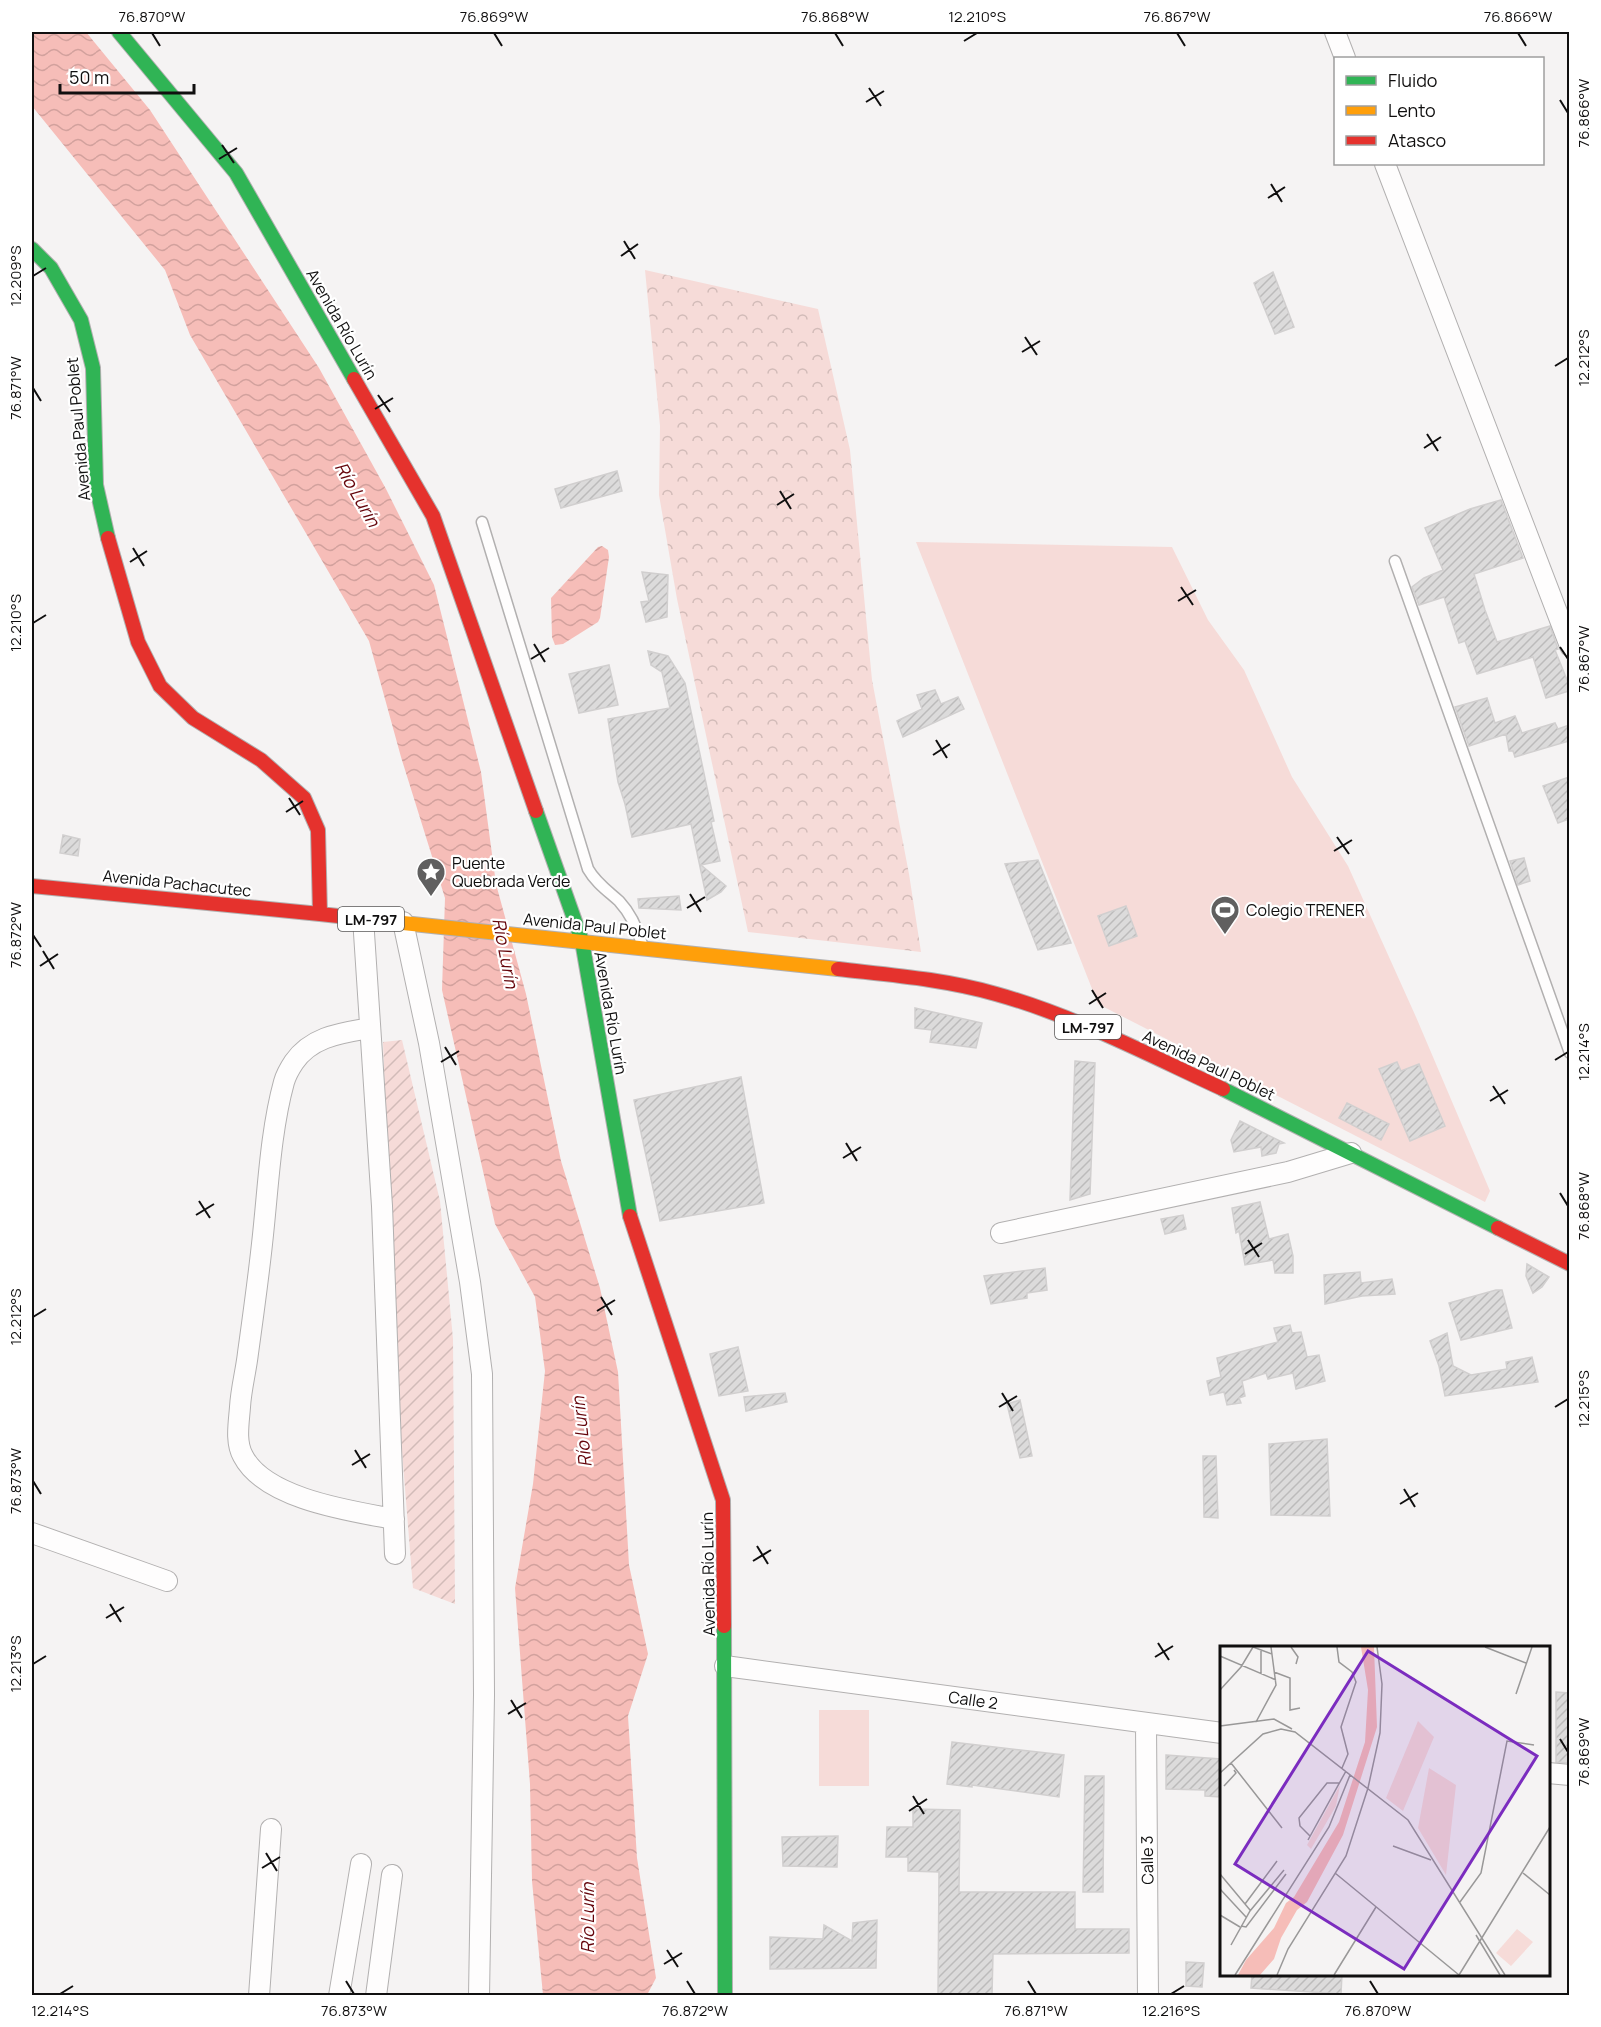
<svg xmlns="http://www.w3.org/2000/svg" width="1601" height="2027" viewBox="0 0 1601 2027" font-family="Manrope,sans-serif">
<defs>
<pattern id="park-crowns" width="20" height="18" patternUnits="userSpaceOnUse" patternTransform="scale(1.5)"><rect width="20" height="18" fill="#f6dbd8"/><path d="M2 6a3 3 0 1 1 6 0M12 15a3 3 0 1 1 6 0" fill="none" stroke="#d2bbb8"/></pattern>
<pattern id="garden-furrows" width="10" height="10" patternUnits="userSpaceOnUse" patternTransform="scale(1.5)"><rect width="10" height="10" fill="#f6dbd8"/><path d="M-1 1l2-2M0 10L10 0M9 11l2-2" fill="none" stroke="#d2bbb8"/></pattern>
<pattern id="water-waves" width="16" height="10" patternUnits="userSpaceOnUse" patternTransform="scale(1.5)"><rect width="16" height="10" fill="#f6bdb8"/><path d="M0 5q4-4 8 0t8 0" fill="none" stroke="#d2a19d"/></pattern>
<pattern id="building-hatch" width="6" height="6" patternUnits="userSpaceOnUse" patternTransform="scale(1.5)"><rect width="6" height="6" fill="#dcdbdb"/><path d="M-1 1l2-2M0 6l6-6M5 7l2-2" fill="none" stroke="#bcbbbb"/></pattern>
</defs>
<rect width="100%" height="100%" fill="#f5f3f3"/>
<path fill="url(#park-crowns)" d="M645,270L818,309L850,450L872,680L909,874L921,952L748,932L677,599L659,495L660,426Z"/>
<path fill="url(#garden-furrows)" d="M402,1040L440,1201L453,1339L455,1604L413,1588L395,1364L383,1042Z"/>
<path fill="#f6dbd8" d="M916,542L1172,547L1208,620L1244,670L1292,777L1348,866L1416,1017L1490,1191L1485,1202L1098,1004Z
M819,1710H869V1786H819Z"/>
<path fill="url(#water-waves)" d="M32,32H86L150,110L319,368L386,489L434,585L481,772L496,884L526,994L561,1161L600,1288L618,1372L629,1565L648,1654L628,1716L637,1858L656,1978L647,1995H543L532,1881L530,1784L515,1588L533,1484L545,1371L535,1297L495,1224L442,990L445,898L401,757L369,641L190,335L165,270L32,106Z
M602,546L608,550L609,557L600,618L598,622L563,644L555,645L552,637L551,598L598,547Z"/>
<path fill="url(#building-hatch)" stroke="#d1cfcf" stroke-width="1.5" d="M1273,272L1294,327L1275,334L1254,283Z
M617,471L622,491L561,508L555,489Z
M1501,500L1523,558L1474,574L1485,610L1497,642L1550,626L1558,649L1555,650L1569,685V691L1546,698L1533,657L1477,674L1465,641L1459,643L1444,597L1419,605L1412,587L1424,578L1443,570L1425,528L1470,509Z
M642,572L668,575L667,617L646,622L641,602L649,601Z
M648,651L668,656L685,683L714,821L711,822L720,861L701,865L726,886L721,892L707,900L691,824L632,837L625,804L618,782L608,719L670,708L662,672L651,665Z
M609,665L618,705L579,713L569,674Z
M935,690L941,704L958,697L964,709L903,737L897,721L922,709L917,695Z
M1487,698L1495,723L1515,716L1522,733L1555,723L1558,729L1569,725V741L1515,757L1513,751H1509L1506,734L1469,746L1455,707Z
M1569,777V819L1558,823L1543,786Z
M63,835L80,839L78,856L60,853Z
M1524,858L1530,881L1518,885L1510,861Z
M1038,860L1071,943L1038,950L1005,864Z
M679,896L681,910L639,908L638,899Z
M1126,906L1137,936L1109,946L1098,916Z
M915,1008L982,1023L976,1048L930,1042L932,1030L915,1028Z
M1075,1061L1095,1063L1090,1194L1070,1200Z
M1397,1062L1401,1071L1419,1064L1445,1126L1410,1141L1379,1069Z
M741,1077L764,1203L660,1221L634,1100Z
M1347,1103L1389,1124L1381,1140L1339,1118Z
M1240,1121L1284,1143L1279,1144L1276,1153L1262,1156L1261,1147L1234,1152L1231,1140Z
M1260,1202L1269,1239L1288,1234L1293,1256V1273H1275L1273,1260L1245,1265L1239,1231L1236,1233L1232,1208Z
M1183,1215L1186,1229L1165,1234L1161,1219Z
M1527,1264L1549,1277L1542,1287L1533,1293L1526,1276Z
M1045,1268L1047,1290L1027,1293V1298L991,1304L984,1276Z
M1360,1272L1361,1283L1392,1279L1395,1294L1362,1296L1325,1304L1324,1275Z
M1496,1290H1502L1512,1328L1461,1340L1449,1303Z
M1290,1325L1292,1333L1301,1332L1307,1357L1319,1355L1325,1381L1296,1389L1293,1373L1268,1379L1266,1373L1242,1381L1245,1396L1239,1398L1241,1403L1227,1405L1224,1392L1210,1395L1207,1381L1221,1377L1217,1358L1278,1342L1274,1328Z
M1447,1333L1453,1366L1471,1375L1507,1369L1506,1362L1532,1357L1538,1382L1445,1396L1439,1366L1430,1341Z
M738,1347L748,1391L719,1396L710,1354Z
M785,1393L787,1402L746,1411L744,1397Z
M1020,1400L1032,1456L1020,1458L1007,1404Z
M1327,1439L1330,1516L1271,1515L1269,1444Z
M1203,1456H1216L1218,1518L1204,1517Z
M1556,1692L1569,1693V1763L1556,1762Z
M952,1742L1064,1755L1059,1797L972,1785V1787L947,1784Z
M1166,1755L1221,1759V1797L1205,1796V1790L1166,1789Z
M1085,1776H1104L1103,1892H1083Z
M913,1809L960,1810L959,1892H1075V1929H1129V1953L993,1954L992,1995H938L939,1872L908,1871V1857H886L887,1827H913Z
M838,1836L837,1867L783,1866L782,1837Z
M877,1920L876,1968L770,1969V1937L823,1939L824,1925L852,1941L853,1923Z
M1186,1962L1204,1963L1202,1987L1186,1986Z
M1252,1974H1342L1341,1994L1251,1988Z"/>
<g fill="none" stroke-linecap="round" stroke-linejoin="round">
<g stroke="#b2b0b0" stroke-width="13">
<path id="lane" d="M482,522L588,869C596,883 608,891 619,901C631,914 637,927 642,944
M1395,561L1570,1053"/>
</g>
<g stroke="#b2b0b0" stroke-width="22">
<path id="street" d="M1335,32L1345,58
M1385,164L1570,646
M363,918L382,1206L395,1554
M403,922L429,1043L470,1282L482,1374L484,1695L479,1996
M370,1028C342,1033 312,1036 294,1062C290,1068 286,1075 284,1082C270,1133 268,1192 262,1244C258,1281 253,1317 248,1353C246,1371 241,1389 240,1407C239,1422 235,1442 243,1456C265,1499 351,1511 394,1519
M1001,1233L1288,1172L1351,1153
M32,1533L167,1581
M725,1666L1222,1733
M1146,1724L1148,1996
M1548,1773L1570,1775
M259,1996L271,1829
M339,1996L361,1864
M376,1996L392,1875"/>
</g>
<g stroke="#b2b0b0" stroke-width="16">
<path id="fast" d="M119,32L236,173L354,379
M32,249L51,268L81,320L93,368L96,485L108,538
M536,811L582,941L630,1216
M1223,1089L1498,1228
M724,1626L725,1996"/>
</g>
<g stroke="#b2b0b0" stroke-width="16">
<path id="slow" d="M384,921L838,969"/>
</g>
<g stroke="#b2b0b0" stroke-width="16">
<path id="jam" d="M354,379L433,516L536,811
M108,538L138,642L160,686L193,718L261,760L304,798L318,830L320,914L384,921
M32,886L320,914
M838,969C890,975 944,979 996,994C1075,1016 1149,1055 1223,1089
M630,1216L723,1500L724,1626
M1498,1228L1570,1264"/>
</g>
<use href="#lane" stroke="#fefdfd" stroke-width="10"/>
<use href="#street" stroke="#fefdfd" stroke-width="20"/>
<use href="#fast" stroke="#30b455" stroke-width="14"/>
<use href="#slow" stroke="#ff9f0a" stroke-width="14"/>
<use href="#jam" stroke="#e5322d" stroke-width="14"/>
</g>
<path fill="none" stroke="#100f0f" stroke-width="2" d="M152,33L160,46M494,33L502,46M835,33L843,46M1177,33L1185,46M1518,33L1526,46M964,41L977,33M869,88L881,106M1560,100L1568,113M866,102L884,91M222,145L234,163M219,159L237,148M1271,184L1282,202M1268,198L1285,187M624,241L635,259M621,256L638,244M33,276L46,268M1025,337L1037,355M1022,352L1040,341M1555,366L1568,358M33,388L41,401M378,395L390,412M375,409L393,398M1427,434L1438,451M1424,448L1441,437M780,491L791,509M777,505L794,494M133,548L144,566M130,562L147,551M1181,587L1193,605M1178,601L1196,590M33,623L46,615M534,644L545,662M1560,647L1568,659M531,659L549,648M936,740L947,758M933,755L950,744M289,798L300,815M286,812L303,801M1337,837L1349,854M1334,851L1352,840M690,894L701,912M687,908L705,897M33,935L41,947M43,951L54,969M40,966L58,954M1092,990L1103,1008M1089,1004L1106,993M445,1047L456,1065M1555,1060L1568,1052M441,1062L459,1051M1493,1086L1505,1104M1490,1101L1508,1090M846,1143L857,1161M843,1158L861,1147M1560,1193L1568,1206M199,1201L210,1218M196,1215L214,1204M1248,1240L1259,1257M1245,1254L1262,1243M601,1297L612,1315M597,1311L615,1300M33,1317L46,1309M1002,1393L1013,1411M999,1407L1017,1396M1555,1407L1568,1399M355,1450L366,1468M352,1465L370,1454M33,1481L41,1494M1404,1489L1415,1507M1400,1504L1418,1493M757,1546L768,1564M753,1561L771,1550M110,1604L121,1622M106,1618L124,1607M1158,1643L1169,1660M1155,1657L1173,1646M33,1664L46,1656M511,1700L522,1718M508,1714L526,1703M1560,1739L1568,1752M913,1796L924,1814M909,1811L927,1799M266,1853L277,1871M262,1868L280,1857M667,1950L678,1967M664,1964L682,1953M346,1981L354,1994M687,1981L695,1994M1028,1981L1036,1994M1370,1981L1378,1994M60,1994L73,1986M1171,1994L1184,1986"/>
<defs>
<g id="sight-pin" transform="scale(1.5)"><path d="M0 17L-7.5 6A9.5 9.5 0 1 1 7.5 6Z" fill="#605f5f" stroke="#fff"/><path d="M0-6L1.8-2.2L6-1.7L2.9 1.2L3.7 5.4L0 3.3L-3.7 5.4L-2.9 1.2L-6-1.7L-1.8-2.2Z" fill="#fff"/></g>
<g id="stadium-pin" transform="scale(1.5)"><path d="M0 17L-7.5 6A9.5 9.5 0 1 1 7.5 6Z" fill="#605f5f" stroke="#fff"/><path d="M0-5a6.5 5 0 1 0 0 10a6.5 5 0 1 0 0-10ZM-3.5-1.8h7v3.6h-7Z" fill="#fff"/></g>
</defs>
<g fill-rule="evenodd">
<use href="#sight-pin" x="431" y="872"/>
<use href="#stadium-pin" x="1225" y="910"/>
</g>
<g text-anchor="middle" dominant-baseline="central" stroke-width="4.5" stroke-linejoin="round" paint-order="stroke">
<g fill="#fff" stroke="#585757" stroke-width="1.5">
<rect x="338" y="907" width="66" height="24" rx="4.5"/>
<rect x="1055" y="1015" width="66" height="24" rx="4.5"/>
</g>
<g font-size="15" font-weight="bold" fill="#100f0f">
<text x="371" y="919">LM-797</text>
<text x="1088" y="1027">LM-797</text>
</g>
<g font-size="16" fill="#100f0f" stroke="#fff">
<text transform="translate(342 324) rotate(60)">Avenida Río Lurín</text>
<text transform="translate(78 429) rotate(-95)">Avenida Paul Poblet</text>
<text transform="translate(177 883) rotate(6)">Avenida Pachacutec</text>
<text transform="translate(595 926) rotate(6)">Avenida Paul Poblet</text>
<text transform="translate(611 1013) rotate(80)">Avenida Río Lurín</text>
<text transform="translate(1209 1065) rotate(25)">Avenida Paul Poblet</text>
<text transform="translate(708 1574) rotate(-91)">Avenida Río Lurín</text>
<text transform="translate(973 1700) rotate(8)">Calle 2</text>
<text transform="translate(1147 1860) rotate(-91)">Calle 3</text>
</g>
<g font-size="16" fill="#100f0f" stroke="#fff" text-anchor="start">
<text x="452" y="863">Puente<tspan x="452" dy="18">Quebrada Verde</tspan></text>
<text x="1246" y="910">Colegio TRENER</text>
</g>
<g font-size="18" font-style="italic" fill="#65050b" stroke="#fff">
<text transform="translate(358 494) rotate(60)">Río Lurín</text>
<text transform="translate(506 953) rotate(79)">Río Lurín</text>
<text transform="translate(581 1432) rotate(-96)">Río Lurín</text>
<text transform="translate(587 1918) rotate(-90)">Río Lurín</text>
</g>
</g>
<g transform="translate(1220 1646)">
<rect width="330" height="330" fill="#f5f3f3"/>
<path d="M198,75L214,91L183,165L166,152Z" fill="#f6dbd8"/>
<path d="M120,139L116,160L91,203L87,199Z" fill="#f6dbd8"/>
<path d="M209,122L236,139L226,229L198,182ZM297,283L313,296L291,320L276,307Z" fill="#f6dbd8"/>
<path d="M141,1H154L157,81L123,189L87,256L77,264L61,292L54,313L40,329H18L26,314L54,282L66,257L74,251L119,176L145,96L148,44Z" fill="#f6bdb8"/>
<path fill="none" stroke="#999898" stroke-width="1.5" d="M33,1L52,8M71,1L78,11L76,18M117,1L119,16L132,26L136,36L121,81L128,108L122,122M265,1L306,17M41,5V29M0,10L56,34M54,26L70,32V64L80,62M0,44L21,21L33,1M296,48L312,1M36,76L56,39L51,1M0,80L54,73L72,83M11,117L62,182M0,127L43,88L61,83L75,86L188,174L285,329M4,140L16,127L14,124M90,190L80,180L79,172L107,137H120M88,194L126,125M173,200L211,214M115,227L239,329M303,227L330,249M0,228L30,264M0,243L26,271M240,256L261,227L287,95L314,99M25,258L57,215M0,269L20,281M21,280L26,281L66,228M256,289L280,329M11,299L30,265L64,224M15,329L109,181L130,129M57,329L68,303L126,210L148,142L160,87L162,38L157,1M114,329L156,261M239,329L330,181"/>
<path fill="#7b2cbf" fill-opacity="0.15" stroke="#7b2cbf" stroke-width="3" d="M148,5L317,110L184,323L15,218Z"/>
<rect width="330" height="330" fill="none" stroke="#100f0f" stroke-width="3"/>
</g>
<rect width="1601" height="2027" fill="none" stroke="#ffffff" stroke-width="66"/>
<rect x="1334" y="57" width="210" height="108" fill="#ffffff" stroke="#9f9f9f" stroke-width="1.5"/>
<rect x="1346" y="76" width="30" height="9" fill="#30b455" stroke="#9f9f9f" stroke-width="1.5"/>
<text x="1388" y="87" font-size="18" fill="#100f0f">Fluido</text>
<rect x="1346" y="106" width="30" height="9" fill="#ff9f0a" stroke="#9f9f9f" stroke-width="1.5"/>
<text x="1388" y="117" font-size="18" fill="#100f0f">Lento</text>
<rect x="1346" y="136" width="30" height="9" fill="#e5322d" stroke="#9f9f9f" stroke-width="1.5"/>
<text x="1388" y="147" font-size="18" fill="#100f0f">Atasco</text>
<path d="M60 84v9h134v-9" fill="none" stroke="#100f0f" stroke-width="3"/>
<text x="69" y="84" font-size="18" fill="#100f0f" stroke="#ffffff" stroke-width="4.5" paint-order="stroke">50 m</text>
<rect x="33" y="33" width="1535" height="1961" fill="none" stroke="#100f0f" stroke-width="2"/>
<g font-size="15" text-anchor="middle" fill="#100f0f">
<text x="152" y="22">76.870°W</text>
<text x="494" y="22">76.869°W</text>
<text x="835" y="22">76.868°W</text>
<text x="977" y="22">12.210°S</text>
<text x="1177" y="22">76.867°W</text>
<text x="1518" y="22">76.866°W</text>
<text transform="translate(1584 113) rotate(-90)" y="5">76.866°W</text>
<text transform="translate(16 276) rotate(-90)" y="5">12.209°S</text>
<text transform="translate(1584 358) rotate(-90)" y="5">12.212°S</text>
<text transform="translate(16 388) rotate(-90)" y="5">76.871°W</text>
<text transform="translate(16 623) rotate(-90)" y="5">12.210°S</text>
<text transform="translate(1584 659) rotate(-90)" y="5">76.867°W</text>
<text transform="translate(16 935) rotate(-90)" y="5">76.872°W</text>
<text transform="translate(1584 1052) rotate(-90)" y="5">12.214°S</text>
<text transform="translate(1584 1206) rotate(-90)" y="5">76.868°W</text>
<text transform="translate(16 1317) rotate(-90)" y="5">12.212°S</text>
<text transform="translate(1584 1399) rotate(-90)" y="5">12.215°S</text>
<text transform="translate(16 1481) rotate(-90)" y="5">76.873°W</text>
<text transform="translate(16 1664) rotate(-90)" y="5">12.213°S</text>
<text transform="translate(1584 1752) rotate(-90)" y="5">76.869°W</text>
<text x="60" y="2016">12.214°S</text>
<text x="354" y="2016">76.873°W</text>
<text x="695" y="2016">76.872°W</text>
<text x="1036" y="2016">76.871°W</text>
<text x="1171" y="2016">12.216°S</text>
<text x="1378" y="2016">76.870°W</text>
</g>
</svg>
